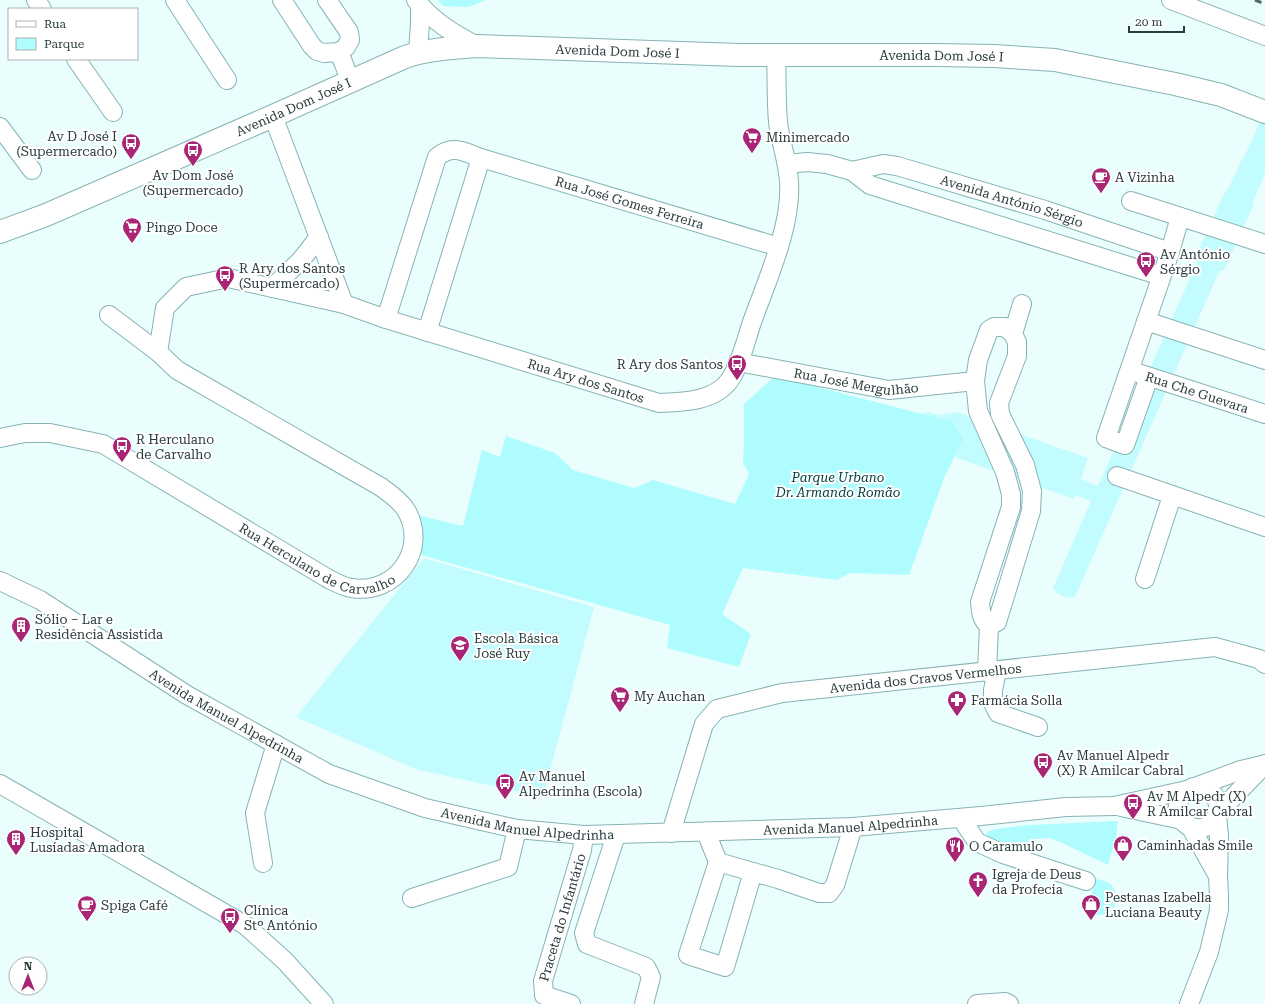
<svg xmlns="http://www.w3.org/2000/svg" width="1265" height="1004" viewBox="0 0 1265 1004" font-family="'Roboto Serif',serif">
<rect width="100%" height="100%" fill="#ebfefe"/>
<path fill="#c3fcfe" d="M1265,111V174L1254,199L1253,206L1224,271L1220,270L1075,597L1068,598L1062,596L1058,594L1053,588L1091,501L1075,495L1074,499L943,453L923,414L928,412L933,413L937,415L957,412L1088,458L1081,479L1098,486L1198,260L1195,258L1224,194L1229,187L1241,161L1245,155Z
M424,558L594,607L543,797L418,770L296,717Z"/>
<path fill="#affcff" d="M438,0H486L468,7L443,6Z
M775,376L953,422L963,439L945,476L909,575L850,573L837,580L743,568L722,614L751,634L739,667L667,648L670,625L418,554L417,515L463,526L482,450L500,457L506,436L555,453L573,470L634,488L653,480L735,504L749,474L743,463L744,439V404Z
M1118,821L1116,837L1108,865L1060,842L1049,838L1036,839L1025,846L1000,844L990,841L987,835V832L996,829L1029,825Z
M1096,879C1101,880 1106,881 1110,884C1119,891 1118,909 1107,914C1101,917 1093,913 1086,911Z"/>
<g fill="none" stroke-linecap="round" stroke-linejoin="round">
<g stroke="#86b3b4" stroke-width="20">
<g id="street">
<path d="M36,0L42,9"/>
<path d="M175,0L227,80"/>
<path d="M282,0L312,46L317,51L324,53L339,52L346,47L350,40L349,32L327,0"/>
<path d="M416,0C432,21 454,34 477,46"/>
<path d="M1171,0L1265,36"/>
<path d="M339,52L351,82"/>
<path d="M418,52L420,23V5"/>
<path d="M76,59L113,112"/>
<path d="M273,116L344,304"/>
<path d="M0,127L32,170"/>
<path d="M787,164L807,162L827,164L852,171L870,185L1161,276"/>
<path id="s1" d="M852,171L883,164L897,166L1045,210L1170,252"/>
<path d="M1131,201L1265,244"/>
<path d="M272,288L301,260L319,237"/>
<path id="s2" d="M386,319L437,157C453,144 464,152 481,158L779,247"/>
<path d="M1146,321L1265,360"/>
<path d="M994,327H1005L1013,334L1017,342V356L999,403L1000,414L1025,465L1032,491L1031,511L997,622L989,626C981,619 981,613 980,602L1011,507V494L1005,472L978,411L975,381L978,360L989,330Z"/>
<path d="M427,332L481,158"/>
<path d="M1013,334L1022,304"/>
<path id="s3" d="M158,352L165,308L186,287L228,278L344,304L386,319L659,403C682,402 713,402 729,381C740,366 746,340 752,322C767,280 792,226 789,182C788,161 780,142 778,122C776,100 777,77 776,55"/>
<path id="s4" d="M738,362L889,390L975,381"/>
<path id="s5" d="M1138,373L1265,414"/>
<path d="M1149,377L1125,445L1106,438L1170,252L1180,217"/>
<path id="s6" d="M0,438L25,433H50L103,444L327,578C335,582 343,587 352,588C396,595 429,549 406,510C400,500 390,494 381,487L177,370L158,352L109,315"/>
<path d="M1117,476L1265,527"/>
<path d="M1145,579L1172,496"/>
<path id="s7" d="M0,581L40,600L187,695L329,774L425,808L517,829L584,835L853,827L981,816L1066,807L1114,806L1187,790L1241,770L1262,765"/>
<path d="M997,670L993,690V703L998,713L1038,727"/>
<path d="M987,672L989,626"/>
<path d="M0,784L245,925L285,961L324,1004"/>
<path d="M1187,790C1162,813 1193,841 1213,822C1222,813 1219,796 1208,790C1203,787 1198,787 1193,787"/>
<path d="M1121,807L1182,820"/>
<path d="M1218,813L1265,764"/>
<path d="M961,818L977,842L1003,854L1086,881"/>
<path d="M1190,826L1218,876"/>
<path d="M706,832L718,862L778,879L819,893H829L835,885L853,827"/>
<path id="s8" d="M671,833L704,724L717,709L782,693L1215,647L1259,659L1265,664"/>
<path d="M616,835L584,933L587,944L646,967L651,977L644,1004"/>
<path d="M718,862L688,955L725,967L753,872"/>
<path d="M263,863L255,813L276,744"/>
<path d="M412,898L508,867L517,829"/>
<path id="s9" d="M571,1004L544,995L543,981L582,850L584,835"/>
<path d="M977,1004L1005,1002L1009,1004"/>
<path d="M1189,1004L1209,952L1219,910V896L1218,876L1219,836L1217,815"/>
</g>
</g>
<g stroke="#86b3b4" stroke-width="24">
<g id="secondary">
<path id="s10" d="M0,232L46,215L273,116L405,57C428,49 453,48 477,46L739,55H936L994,56L1055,60L1175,84L1221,95L1265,112"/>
</g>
</g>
<use href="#street" stroke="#fff" stroke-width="18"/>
<use href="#secondary" stroke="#fff" stroke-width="22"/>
<path stroke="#546767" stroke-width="3" stroke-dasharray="7 7" stroke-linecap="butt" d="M1255,0L1265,4"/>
</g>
<defs>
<g id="supermarket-pin" transform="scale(1)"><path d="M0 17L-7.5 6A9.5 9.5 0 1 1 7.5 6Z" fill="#a82674" stroke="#fff"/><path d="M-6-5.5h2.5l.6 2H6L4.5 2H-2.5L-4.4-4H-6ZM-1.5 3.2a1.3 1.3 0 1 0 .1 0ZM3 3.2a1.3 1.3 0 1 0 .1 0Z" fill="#fff"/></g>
<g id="bus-pin" transform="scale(1)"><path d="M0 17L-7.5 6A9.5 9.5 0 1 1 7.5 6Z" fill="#a82674" stroke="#fff"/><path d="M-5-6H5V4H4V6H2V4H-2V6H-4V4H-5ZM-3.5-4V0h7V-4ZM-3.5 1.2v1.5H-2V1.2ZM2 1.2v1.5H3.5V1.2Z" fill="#fff"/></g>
<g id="cafe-pin" transform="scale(1)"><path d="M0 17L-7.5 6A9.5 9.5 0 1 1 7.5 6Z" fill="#a82674" stroke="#fff"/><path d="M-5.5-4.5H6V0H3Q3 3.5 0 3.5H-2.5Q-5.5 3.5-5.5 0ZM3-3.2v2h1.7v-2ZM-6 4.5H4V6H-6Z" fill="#fff"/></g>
<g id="building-pin" transform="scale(1)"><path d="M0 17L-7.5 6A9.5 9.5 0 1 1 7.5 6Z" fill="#a82674" stroke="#fff"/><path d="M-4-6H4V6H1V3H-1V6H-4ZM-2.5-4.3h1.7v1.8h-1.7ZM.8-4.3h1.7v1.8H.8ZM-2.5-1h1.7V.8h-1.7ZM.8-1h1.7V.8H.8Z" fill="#fff"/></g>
<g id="school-pin" transform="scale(1)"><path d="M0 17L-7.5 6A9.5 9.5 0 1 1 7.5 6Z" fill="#a82674" stroke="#fff"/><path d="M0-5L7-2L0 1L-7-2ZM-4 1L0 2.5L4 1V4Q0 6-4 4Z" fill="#fff"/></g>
<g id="pharmacy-pin" transform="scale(1)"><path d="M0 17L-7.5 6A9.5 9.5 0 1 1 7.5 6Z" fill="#a82674" stroke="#fff"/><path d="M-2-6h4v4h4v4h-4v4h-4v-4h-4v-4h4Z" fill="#fff"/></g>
<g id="shop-pin" transform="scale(1)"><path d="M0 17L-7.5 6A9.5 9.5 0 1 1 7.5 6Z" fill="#a82674" stroke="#fff"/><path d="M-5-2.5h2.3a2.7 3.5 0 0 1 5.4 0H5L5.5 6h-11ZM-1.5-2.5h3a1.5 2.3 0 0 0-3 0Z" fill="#fff"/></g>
<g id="restaurant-pin" transform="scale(1)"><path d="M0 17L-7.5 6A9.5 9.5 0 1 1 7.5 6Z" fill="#a82674" stroke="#fff"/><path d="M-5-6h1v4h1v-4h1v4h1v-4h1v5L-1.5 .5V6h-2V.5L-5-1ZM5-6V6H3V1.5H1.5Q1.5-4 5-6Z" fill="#fff"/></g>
<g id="church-pin" transform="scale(1)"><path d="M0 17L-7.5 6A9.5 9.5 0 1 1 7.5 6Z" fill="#a82674" stroke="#fff"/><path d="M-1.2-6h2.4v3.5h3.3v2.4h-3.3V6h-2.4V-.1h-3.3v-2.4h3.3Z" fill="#fff"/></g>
</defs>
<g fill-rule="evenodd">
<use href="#supermarket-pin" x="752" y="137"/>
<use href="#bus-pin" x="131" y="143"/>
<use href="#bus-pin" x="193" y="150"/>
<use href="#cafe-pin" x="1101" y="177"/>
<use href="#supermarket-pin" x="132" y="227"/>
<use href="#bus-pin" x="1146" y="261"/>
<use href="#bus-pin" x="225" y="275"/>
<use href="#bus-pin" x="737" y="364"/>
<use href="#bus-pin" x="122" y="446"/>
<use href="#building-pin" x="21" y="626"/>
<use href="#school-pin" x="460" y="645"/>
<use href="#supermarket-pin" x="620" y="696"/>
<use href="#pharmacy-pin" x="957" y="700"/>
<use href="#bus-pin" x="1043" y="762"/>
<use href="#bus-pin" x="505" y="783"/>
<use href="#bus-pin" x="1133" y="803"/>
<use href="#building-pin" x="16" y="839"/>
<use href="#shop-pin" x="1123" y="845"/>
<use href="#restaurant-pin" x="955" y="846"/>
<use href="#church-pin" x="978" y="881"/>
<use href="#shop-pin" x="1091" y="904"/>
<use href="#cafe-pin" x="87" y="905"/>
<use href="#bus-pin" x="230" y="917"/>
</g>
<g text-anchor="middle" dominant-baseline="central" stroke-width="4" stroke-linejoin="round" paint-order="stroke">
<g font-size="13" fill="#2a3c3d" stroke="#fff">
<text stroke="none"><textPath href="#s10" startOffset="655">Avenida Dom José I</textPath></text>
<text stroke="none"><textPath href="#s10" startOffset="979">Avenida Dom José I</textPath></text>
<text stroke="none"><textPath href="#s10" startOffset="319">Avenida Dom José I</textPath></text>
<text stroke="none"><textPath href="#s1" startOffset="166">Avenida António Sérgio</textPath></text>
<text stroke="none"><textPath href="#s2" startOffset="372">Rua José Gomes Ferreira</textPath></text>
<text stroke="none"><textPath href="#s4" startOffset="120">Rua José Mergulhão</textPath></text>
<text stroke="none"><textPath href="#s3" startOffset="490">Rua Ary dos Santos</textPath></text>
<text stroke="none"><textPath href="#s5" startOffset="62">Rua Che Guevara</textPath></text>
<text stroke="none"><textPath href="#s6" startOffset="351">Rua Herculano de Carvalho</textPath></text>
<text stroke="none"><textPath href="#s8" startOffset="345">Avenida dos Cravos Vermelhos</textPath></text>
<text stroke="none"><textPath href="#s7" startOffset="264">Avenida Manuel Alpedrinha</textPath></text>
<text stroke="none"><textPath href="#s7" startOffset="588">Avenida Manuel Alpedrinha</textPath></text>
<text stroke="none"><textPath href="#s7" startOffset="912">Avenida Manuel Alpedrinha</textPath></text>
<text stroke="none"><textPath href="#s9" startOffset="109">Praceta do Infantário</textPath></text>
</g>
<g font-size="13" fill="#2a3c3d" stroke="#fff" text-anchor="start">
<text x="117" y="136" text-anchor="end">Av D José I<tspan x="117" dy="15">(Supermercado)</tspan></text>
<text x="766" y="137">Minimercado</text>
<text x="193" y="175" text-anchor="middle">Av Dom José<tspan x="193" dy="15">(Supermercado)</tspan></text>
<text x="1115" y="177">A Vizinha</text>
<text x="146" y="227">Pingo Doce</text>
<text x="1160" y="254">Av António<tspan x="1160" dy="15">Sérgio</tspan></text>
<text x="239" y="268">R Ary dos Santos<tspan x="239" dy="15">(Supermercado)</tspan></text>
<text x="723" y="364" text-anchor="end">R Ary dos Santos</text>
<text x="136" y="439">R Herculano<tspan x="136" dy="15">de Carvalho</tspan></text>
<text x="35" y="619">Sólio – Lar e<tspan x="35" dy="15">Residência Assistida</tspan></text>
<text x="474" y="638">Escola Básica<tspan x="474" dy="15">José Ruy</tspan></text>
<text x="634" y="696">My Auchan</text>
<text x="971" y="700">Farmácia Solla</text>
<text x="1057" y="755">Av Manuel Alpedr<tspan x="1057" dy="15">(X) R Amilcar Cabral</tspan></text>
<text x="519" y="776">Av Manuel<tspan x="519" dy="15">Alpedrinha (Escola)</tspan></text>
<text x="1147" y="796">Av M Alpedr (X)<tspan x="1147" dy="15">R Amilcar Cabral</tspan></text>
<text x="30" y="832">Hospital<tspan x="30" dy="15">Lusíadas Amadora</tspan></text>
<text x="1137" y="845">Caminhadas Smile</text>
<text x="969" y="846">O Caramulo</text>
<text x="992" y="874">Igreja de Deus<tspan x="992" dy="15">da Profecia</tspan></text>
<text x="1105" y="897">Pestanas Izabella<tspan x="1105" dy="15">Luciana Beauty</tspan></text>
<text x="101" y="905">Spiga Café</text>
<text x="244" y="910">Clínica<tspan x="244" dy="15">Stº António</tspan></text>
</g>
<g font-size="13" font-style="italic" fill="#044143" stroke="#fff">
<text x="838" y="477">Parque Urbano<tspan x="838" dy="15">Dr. Armando Romão</tspan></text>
</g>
</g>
<rect x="8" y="8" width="130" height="52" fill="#ffffff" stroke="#aab1b1"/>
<rect x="16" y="21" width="20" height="6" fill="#ffffff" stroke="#aab1b1"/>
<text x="44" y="28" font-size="12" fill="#2a3c3d">Rua</text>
<rect x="16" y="38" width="20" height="12" fill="#affcff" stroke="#aab1b1"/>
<text x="44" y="48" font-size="12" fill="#2a3c3d">Parque</text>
<g transform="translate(28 976)"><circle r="19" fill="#ffffff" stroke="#aab1b1"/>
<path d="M0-3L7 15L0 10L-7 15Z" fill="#a82674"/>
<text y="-6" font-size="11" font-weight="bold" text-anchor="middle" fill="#2a3c3d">N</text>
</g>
<path d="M1129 26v6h55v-6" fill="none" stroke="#2a3c3d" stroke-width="2"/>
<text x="1135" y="26" font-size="12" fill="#2a3c3d" stroke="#ffffff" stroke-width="3" paint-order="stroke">20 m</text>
</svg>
